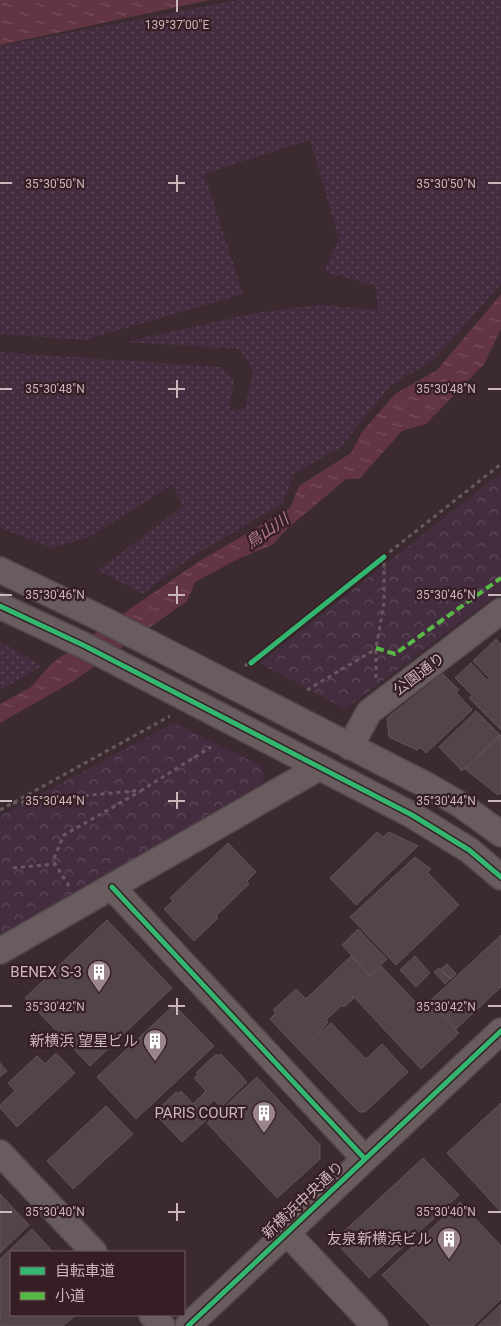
<svg xmlns="http://www.w3.org/2000/svg" width="501" height="1326" viewBox="0 0 501 1326" font-family="Roboto,'Noto Sans JP',sans-serif">
<defs>
<pattern id="grass-dots" width="8" height="8" patternUnits="userSpaceOnUse" patternTransform="scale(1.25)"><rect width="8" height="8" fill="#452d40"/><path d="M2 2h.1M6 6h.1" fill="none" stroke="#5e495a" stroke-width="1.8" stroke-linecap="round"/></pattern>
<pattern id="park-crowns" width="20" height="18" patternUnits="userSpaceOnUse" patternTransform="scale(1.25)"><rect width="20" height="18" fill="#452d40"/><path d="M2 6a3 3 0 1 1 6 0M12 15a3 3 0 1 1 6 0" fill="none" stroke="#5e495a"/></pattern>
<pattern id="water-ripples" width="26" height="14" patternUnits="userSpaceOnUse" patternTransform="scale(1.25)"><rect width="26" height="14" fill="#633542"/><path d="M2 4q2-2 4 0t4 0M15 11q2-2 4 0t4 0" fill="none" stroke="#78505b"/></pattern>
</defs>
<rect width="100%" height="100%" fill="#3b2b30"/>
<path fill="url(#grass-dots)" d="M238,0H501V284L435,359L390,386L341,447L294,474L282,504L191,557L143,594L98,570L183,506L172,485L89,537L52,548L0,528V352L220,367L234,380L229,410L245,409L253,371L240,349L125,342L255,313L319,305L378,310L376,286L324,272L339,239L310,140L204,174L243,294L85,340L0,334V46Z
M0,642L42,666L0,690Z"/>
<path fill="url(#park-crowns)" d="M501,473V592L345,709L260,663Z
M174,723L261,766L264,772L262,784L0,935V816Z"/>
<path fill="url(#water-ripples)" d="M0,0H210L0,45Z
M501,294V329L484,364L426,424L402,431L359,479H346L287,529L272,545L240,558L195,582L187,601L72,682L0,723V704L31,687L52,663L198,562L290,508L299,486L351,453L362,432L395,394L437,370Z"/>
<path fill="#524448" stroke="#625358" d="M496,639L501,644V730L469,698L489,678L473,661Z
M471,663L486,679L471,694L455,678Z
M443,674L459,690L456,692L472,710L426,753L420,747L417,750L389,737L387,718Z
M476,711L500,735L462,771L439,747Z
M501,735V793L498,795L465,769Z
M377,832L383,837L389,832L418,846L356,905L330,878Z
M228,843L256,872L247,881L249,884L216,916L218,918L194,941L164,909L173,901L170,898Z
M415,857L431,869L427,872L459,905L396,965L350,917Z
M107,920L172,988L90,1066L25,998Z
M358,929L387,959L370,975L342,945Z
M501,935V987L456,1029L430,1001Z
M351,956L370,976L381,966L427,1014L434,1007L459,1033L421,1069L352,995L354,998L344,1007L342,1005L326,1020L328,1022L320,1032L300,1051L270,1019L276,1013L273,1010L296,989L306,999Z
M415,956L430,973L416,987L400,970Z
M447,964L456,974L451,979L441,969Z
M439,968L450,979L445,984L434,972Z
M174,1005L214,1046L136,1119L97,1077Z
M331,1023L366,1059L382,1044L408,1072L365,1112H359L301,1052Z
M56,1053L75,1073L17,1127L0,1108V1105L15,1091L8,1083L37,1056L45,1064Z
M216,1054L218,1056L221,1054L247,1082L221,1107L214,1100L201,1112L207,1119L182,1142L156,1115L158,1113L156,1111L176,1092L178,1094L181,1091L193,1104L206,1091L194,1078L198,1075L196,1073Z
M0,1063L7,1071L0,1077Z
M257,1077L320,1145V1159L277,1198L207,1123Z
M501,1103V1212L447,1153Z
M106,1106L133,1134L73,1189L47,1161Z
M423,1158L459,1195L369,1278L338,1245V1237Z
M0,1194L29,1225L0,1253Z
M460,1202L501,1246V1299L473,1326H431L382,1275Z
M32,1229L53,1252H11V1310L0,1320V1259Z
M501,1304V1326H478Z
M11,1312V1315H76L63,1326H0V1322Z"/>
<g fill="none" stroke-linecap="round" stroke-linejoin="round">
<g stroke="#53474b" stroke-width="28">
<path id="minor" d="M0,570L102,619L430,787L461,805L501,834
M0,606L85,646L412,815L469,850L501,877
M350,747L369,712L501,611
M112,887L365,1159
M0,951L320,767
M0,1153L94,1252
M287,1233L375,1326
M152,1315L162,1326
M188,1326L501,1031"/>
</g>
<path stroke="#665a5e" stroke-width="3" stroke-dasharray="4 4" stroke-linecap="butt" d="M245,666L501,464
M376,678V648L384,603V558
M307,690L376,649
M13,803L142,790L211,747
M0,810L170,716
M13,868L55,864
M69,886L55,864L54,858L64,835L141,791"/>
<use href="#minor" stroke="#685c5f" stroke-width="25"/>
<path stroke="#58b947" stroke-width="4" stroke-dasharray="8 4" stroke-linecap="butt" d="M376,648L395,654L501,578"/>
<g stroke="#361e25" stroke-width="8">
<path id="cycleway" d="M0,606L85,646L412,815L469,850L501,877
M251,663L384,557
M112,887L365,1159
M188,1326L501,1031"/>
</g>
<use href="#cycleway" stroke="#33b770" stroke-width="5"/>
</g>
<path fill="none" stroke="#cbb6bb" stroke-width="2" d="M177,0V12M177,175V192M0,183H12M168,183H185M488,183H501M177,380V398M0,389H12M168,389H185M488,389H501M177,586V604M0,595H12M168,595H185M488,595H501M177,792V809M0,801H12M168,801H185M488,801H501M177,998V1015M0,1006H12M168,1006H185M488,1006H501M177,1203V1221M0,1212H12M168,1212H185M488,1212H501"/>
<defs>
<g id="building-pin" transform="scale(1.25)"><path d="M0 17L-7.5 6A9.5 9.5 0 1 1 7.5 6Z" fill="#99858a" stroke="#361e25"/><path d="M-4-6H4V6H1V3H-1V6H-4ZM-2.5-4.3h1.7v1.8h-1.7ZM.8-4.3h1.7v1.8H.8ZM-2.5-1h1.7V.8h-1.7ZM.8-1h1.7V.8H.8Z" fill="#fff"/></g>
</defs>
<g fill-rule="evenodd">
<use href="#building-pin" x="99" y="972"/>
<use href="#building-pin" x="155" y="1041"/>
<use href="#building-pin" x="264" y="1113"/>
<use href="#building-pin" x="449" y="1239"/>
</g>
<g text-anchor="middle" dominant-baseline="central" stroke-width="4.5" stroke-linejoin="round" paint-order="stroke">
<g font-size="15" fill="#cbb6bb" stroke="#361e25">
<text transform="translate(419 674) rotate(-37)">公園通り</text>
<text transform="translate(303 1200) rotate(-43)">新横浜中央通り</text>
</g>
<g font-size="15" fill="#cbb6bb" stroke="#361e25" text-anchor="end">
<text x="82" y="972">BENEX S-3</text>
<text x="138" y="1041">新横浜 望星ビル</text>
<text x="246" y="1113">PARIS COURT</text>
<text x="432" y="1239">友泉新横浜ビル</text>
</g>
<g font-size="16" font-style="italic" fill="#b37c8d" stroke="#361e25">
<text transform="translate(267 531) rotate(-35)">鳥山川</text>
</g>
</g>
<g font-size="12" text-anchor="middle" fill="#cbb6bb" stroke="#361e25" stroke-width="4.5" stroke-linejoin="round" paint-order="stroke">
<text x="177" y="29">139°37'00"E</text>
<text x="55" y="188">35°30'50"N</text>
<text x="446" y="188">35°30'50"N</text>
<text x="55" y="393">35°30'48"N</text>
<text x="446" y="393">35°30'48"N</text>
<text x="55" y="599">35°30'46"N</text>
<text x="446" y="599">35°30'46"N</text>
<text x="55" y="805">35°30'44"N</text>
<text x="446" y="805">35°30'44"N</text>
<text x="55" y="1011">35°30'42"N</text>
<text x="446" y="1011">35°30'42"N</text>
<text x="55" y="1216">35°30'40"N</text>
<text x="446" y="1216">35°30'40"N</text>
</g>
<rect x="10" y="1251" width="175" height="65" fill="#361e25" stroke="#725b61"/>
<rect x="20" y="1267" width="25" height="8" fill="#33b770" stroke="#725b61"/>
<text x="55" y="1276" font-size="15" fill="#cbb6bb">自転車道</text>
<rect x="20" y="1292" width="25" height="8" fill="#58b947" stroke="#725b61"/>
<text x="55" y="1301" font-size="15" fill="#cbb6bb">小道</text>
</svg>
